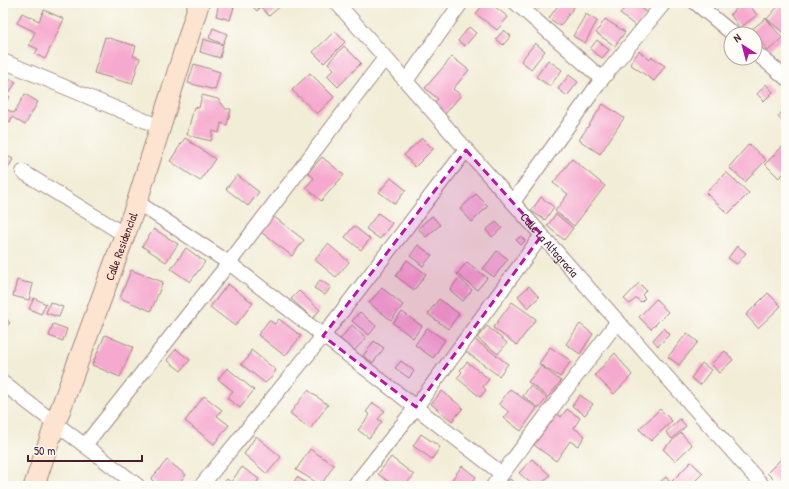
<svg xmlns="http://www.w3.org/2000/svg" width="789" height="489" viewBox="0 0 789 489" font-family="'Patrick Hand',sans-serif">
<rect width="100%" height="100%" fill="#fdfcf7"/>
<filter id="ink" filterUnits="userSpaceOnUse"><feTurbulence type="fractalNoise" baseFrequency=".025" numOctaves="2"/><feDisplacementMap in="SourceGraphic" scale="8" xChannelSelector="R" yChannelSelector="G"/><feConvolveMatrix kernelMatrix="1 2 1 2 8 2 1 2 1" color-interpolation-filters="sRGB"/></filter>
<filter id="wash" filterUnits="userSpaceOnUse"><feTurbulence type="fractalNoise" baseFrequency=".012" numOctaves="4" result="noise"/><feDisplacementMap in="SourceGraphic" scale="16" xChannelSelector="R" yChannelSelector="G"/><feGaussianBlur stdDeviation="0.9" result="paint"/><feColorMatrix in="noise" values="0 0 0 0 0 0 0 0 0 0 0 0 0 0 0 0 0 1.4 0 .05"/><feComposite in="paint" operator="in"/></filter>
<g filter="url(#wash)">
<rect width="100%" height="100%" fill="#f2edd7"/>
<g id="blocks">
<path fill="#f6a9ce" d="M219,3L234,7L230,20L216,16Z
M249,3H284L269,16L261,7L257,11Z
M484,3H490L508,17L497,30L476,14Z
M531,3H543L538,9Z
M560,3L563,5L564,3H577L560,26L549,18Z
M628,3H633L647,13L637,27L620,14Z
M744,3H748L757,15L740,28L730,14Z
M781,3H786V35L767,19Z
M44,10L64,19L45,59L35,54L38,49L29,45L35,32L17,23L22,13L39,21Z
M586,14L597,21L585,43L573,36Z
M766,18L782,38L768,51L751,30Z
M605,19L625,32L615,46L596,33Z
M469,27L476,33L465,46L458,41Z
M213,28L227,34L223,44L209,38Z
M504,30L511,36L503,45L496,39Z
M335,31L345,42L324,63L313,52Z
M105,37L136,46L133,56L140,58L132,84L94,73Z
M203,39L223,45L220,58L200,52Z
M597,40L609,50L602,58L590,49Z
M535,43L545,51L531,69L521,61Z
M344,46L361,63L338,87L327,76L334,69L328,63Z
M639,51L650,60L652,57L665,66L654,81L630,64Z
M452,57L469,70L453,89L461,95L445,114L433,104L438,99L425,88Z
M548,60L562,70L550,86L536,77Z
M194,64L220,72L215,90L188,83Z
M310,73L334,97L317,114L292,90Z
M569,75L578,82L567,96L558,89Z
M11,79L16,82L10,92L5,89Z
M766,84L773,92L764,101L757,94Z
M3,92L10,97L3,105Z
M25,94L38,102L25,125L12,117L10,122L3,118L8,110L14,113Z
M202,95L218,99L226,109H231L227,125L221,123L219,133L213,131L211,141L187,135L194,107L199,108Z
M603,104L624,118L600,154L579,140Z
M786,107V124L778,117Z
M185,138L215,159L200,181L170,161Z
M422,138L433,149L415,167L404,155Z
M749,144L766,160L745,182L729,167Z
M784,145L786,147V171L779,178L765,164Z
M3,154L13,159L4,176L3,175Z
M322,157L344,175L321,201L306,187L314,178L308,173Z
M572,159L605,186L574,226L555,211L568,194L553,183Z
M726,172L749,193L728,214L706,193Z
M237,175L259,192L248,206L226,189Z
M391,178L406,190L395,204L379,192Z
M476,194L488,206L472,222L460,209Z
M541,197L554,207L545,220L531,211Z
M378,213L392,223L380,239L366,229Z
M556,214L573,228L564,240L547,226Z
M273,216L304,240L292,256L261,232Z
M432,216L440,225L426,237L418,228Z
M496,222L502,228L492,237L486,230Z
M354,226L370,239L361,250L345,237Z
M154,229L178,244L166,262L142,246Z
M521,236L525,241L521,245L516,240Z
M328,244L349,262L336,277L315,260Z
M418,245L432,255L423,266L410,256Z
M737,246L746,253L737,264L728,258Z
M186,248L205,262L190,282L171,269Z
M497,251L508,259L494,277L483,269Z
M407,260L426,274L414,290L396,276Z
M467,262L487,278L477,290L457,274Z
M131,270L163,282L151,311L120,298Z
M459,278L472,290L463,301L450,290Z
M17,280L33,284L29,300L13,296Z
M320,280L331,287L325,295L314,288Z
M639,283L646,290L642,295L645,298L641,302L636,298L630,304L624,299Z
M228,284L253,303L235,326L210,307Z
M529,286L539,297L528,308L518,296Z
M382,288L403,305L391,320L369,303Z
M299,291L320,310L313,318L291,299Z
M768,293L781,306L758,328L746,315Z
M34,298L46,304L41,314L29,309Z
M439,299L459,314L448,329L428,314Z
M656,299L668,312L651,329L639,317Z
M50,302L63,307L59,317L46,313Z
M512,302L536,319L517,345L493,328Z
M360,312L376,326L369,335L352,321Z
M402,312L422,326L413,338L393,323Z
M5,317L10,323L3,329V318Z
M279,319L301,336L285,356L258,335L269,320L275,324Z
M53,324L67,329L63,341L49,336Z
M580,324L593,334L580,354L566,344Z
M352,325L366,338L354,351L340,339Z
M487,326L507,343L498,354L477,338Z
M427,328L445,340L433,358L415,345Z
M664,328L670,334L658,346L653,340Z
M687,333L698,342L679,365L668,357Z
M105,335L133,347L120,377L92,365Z
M474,339L508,364L499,376L465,351Z
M374,341L384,348L373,363L363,356Z
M550,347L571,361L560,377L539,364Z
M176,349L190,360L181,371L167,360Z
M251,350L276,370L272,377L265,383L241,364L248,358Z
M725,351L733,360L719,373L711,364Z
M615,353L632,375L614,394L595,375Z
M401,361L414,371L409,378L395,368Z
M467,362L489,379L483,387L486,390L480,397L457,378L462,372L460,370Z
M702,363L711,370L700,385L691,378Z
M541,366L561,381L548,397L528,382Z
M227,368L254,390L240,408L227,398L233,391L218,379Z
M530,386L547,398L539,408L523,396Z
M510,389L537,408L521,431L504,418L509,412L499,404Z
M308,390L328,405L310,429L290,413Z
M442,391L463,408L452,421L431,404Z
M580,395L593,404L585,415L572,406Z
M204,396L222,410L217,416L229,425L214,444L185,421Z
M373,403L385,411L378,419L382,422L369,438L358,430L370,415L366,412Z
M567,409L580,418L574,428L585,436L578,446L570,441L556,461L534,445L557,414L561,417Z
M660,409L672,421L651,441L639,429Z
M680,419L686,426L672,439L666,432Z
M681,433L692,445L675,461L663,449Z
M421,434L440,447L432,459L413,446Z
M256,436L281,457L267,474L244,454Z
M310,449L334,465L321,485L296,470Z
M786,454V480L780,486L767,473Z
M391,457L414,475L404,486H395L378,474Z
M532,459L550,475L540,486H534L519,473Z
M167,460L186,475L176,486H159L151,479Z
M691,462L703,473L690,486H677L672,481Z
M462,466L476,477L470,486H447Z
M242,467L259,479L254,486H222L227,479L231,482Z
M297,477L311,486H291Z
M666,477L673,486H655Z
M510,479L518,486H504Z"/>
</g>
</g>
<g filter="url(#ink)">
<use href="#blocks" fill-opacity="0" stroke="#9e8681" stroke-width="1"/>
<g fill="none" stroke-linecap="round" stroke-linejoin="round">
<g stroke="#9e8681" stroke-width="16">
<g id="street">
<path id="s1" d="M337,3L763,486"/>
<path d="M516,3L602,79"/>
<path d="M696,3L733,34"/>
<path d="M755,52L786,78"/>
<path d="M3,61L160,127"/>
<path d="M406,81L461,3"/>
<path d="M23,172L125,235"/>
<path d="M137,202L229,263L502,474"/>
<path d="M513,202L602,79L664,3"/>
<path d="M3,383C47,418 93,451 138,486"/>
<path d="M85,445L229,263L385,58"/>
<path d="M201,486L323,336L466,150"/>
<path d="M354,486L416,407L542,235"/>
<path d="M493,486L618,321"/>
</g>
</g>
<g stroke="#9e8681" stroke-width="22">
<g id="secondary">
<path id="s2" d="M34,486L55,424L137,202L199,3"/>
</g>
</g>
<use href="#street" stroke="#fff" stroke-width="14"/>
<use href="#secondary" stroke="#fde4d0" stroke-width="20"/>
</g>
</g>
<path fill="#b5179e" fill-opacity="0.2" stroke="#b5179e" stroke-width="3" stroke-dasharray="8 5" stroke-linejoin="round" d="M466,150L542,235L416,407L323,336Z"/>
<g text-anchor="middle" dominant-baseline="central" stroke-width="3" stroke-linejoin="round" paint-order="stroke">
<g font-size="12" fill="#4a1f2b" stroke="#fdfcf7">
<text stroke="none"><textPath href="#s1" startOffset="322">Calle La Altagracia</textPath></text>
<text stroke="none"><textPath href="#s2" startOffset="255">Calle Residencial</textPath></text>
</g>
</g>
<rect width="789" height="489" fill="none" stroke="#fdfcf7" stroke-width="16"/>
<g transform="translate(743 46) rotate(324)"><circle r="19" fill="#fdfcf7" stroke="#b5a4a5"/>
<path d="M0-3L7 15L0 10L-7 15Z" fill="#b5179e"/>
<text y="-6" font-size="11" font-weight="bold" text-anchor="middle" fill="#4a1f2b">N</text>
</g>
<path d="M28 455v6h114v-6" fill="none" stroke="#4a1f2b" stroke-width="2"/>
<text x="34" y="455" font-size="12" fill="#4a1f2b" stroke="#fdfcf7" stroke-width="3" paint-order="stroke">50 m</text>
</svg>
